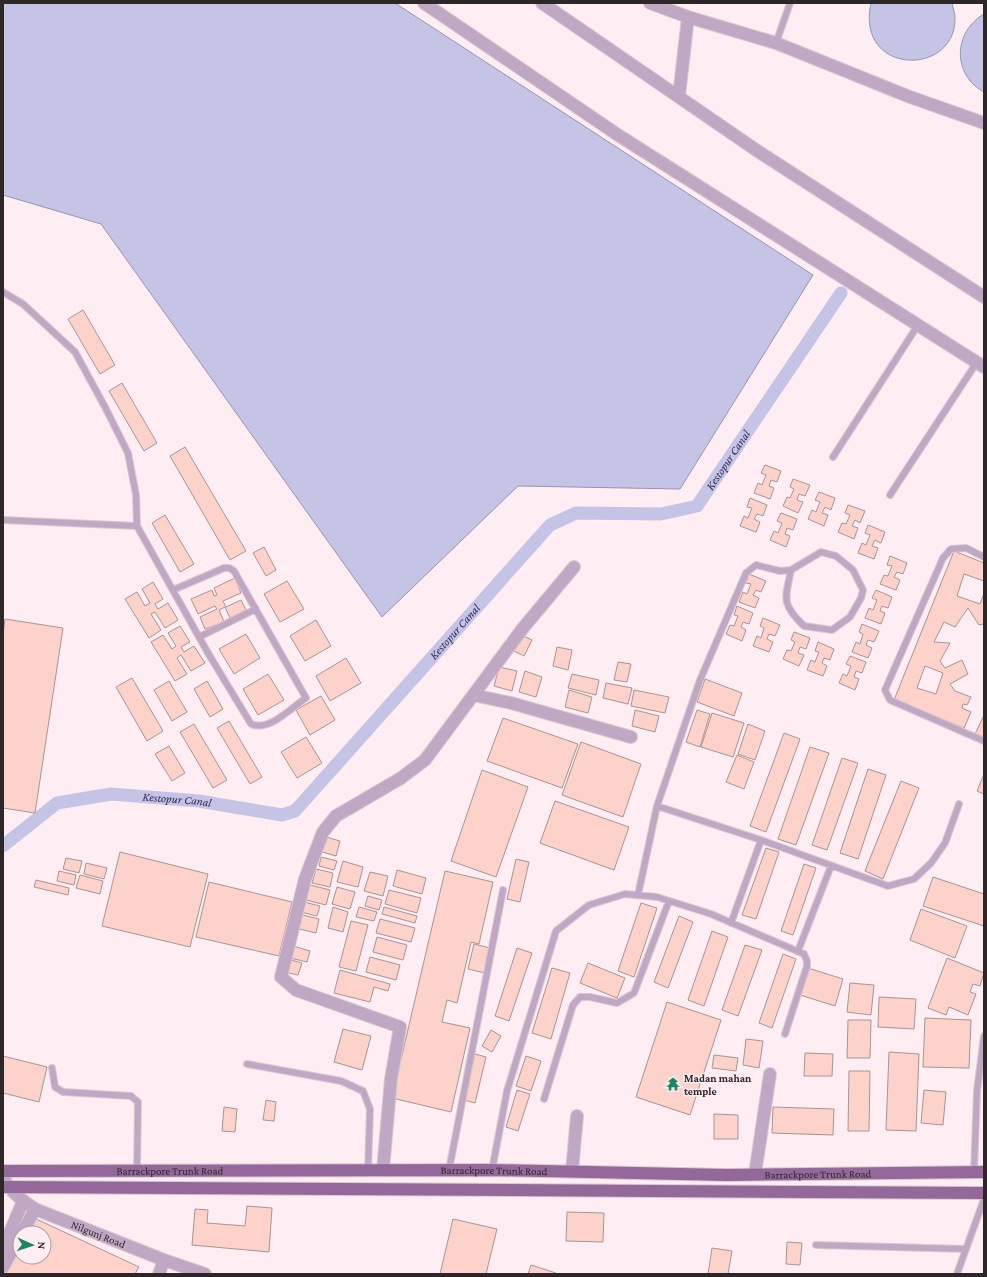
<svg xmlns="http://www.w3.org/2000/svg" width="987" height="1277" viewBox="0 0 987 1277" font-family="'Crimson Pro',serif">
<rect width="100%" height="100%" fill="#feeef3"/>
<path fill="#c5c3e6" stroke="#9894ad" d="M3,3H395L813,275L680,489L518,486L382,617L101,224L3,195Z
M871,3H952C953,8 955,13 955,18C956,77 855,76 871,3Z
M984,14V92C952,75 953,32 984,14Z"/>
<g fill="none" stroke-linecap="round" stroke-linejoin="round">
<path stroke="#c5c3e6" stroke-width="13" id="s1" d="M3,846L57,803L111,794L199,801L282,815L295,811L550,525L576,513L661,514L697,506L841,293"/>
</g>
<path fill="#fcd2ca" stroke="#a89592" fill-rule="evenodd" d="M83,310L115,365L100,374L68,319Z
M122,383L157,443L144,451L109,391Z
M185,447L246,551L230,560L170,456Z
M765,465L781,471L777,482L771,480L769,486L774,488L770,499L754,493L758,483L762,485L766,475L761,473Z
M793,479L810,485L805,496L799,494L797,500L803,502L798,513L783,506L787,497L790,498L794,489L790,487Z
M819,492L835,498L831,510L825,507L822,513L828,515L824,526L808,519L812,510L816,512L820,502L815,500Z
M750,498L767,505L763,516L757,514L754,519L760,522L756,532L740,526L744,516L748,518L752,508L747,507Z
M848,505L865,511L860,523L855,520L852,526L858,528L854,539L838,532L842,523L846,524L850,515L845,513Z
M781,513L797,519L793,530L787,528L785,534L790,536L786,547L770,540L774,531L778,533L782,523L777,521Z
M165,515L194,564L180,572L152,523Z
M868,525L885,532L881,543L875,540L872,546L878,548L874,559L858,553L862,543L866,545L870,535L865,533Z
M264,547L276,570L266,576L253,553Z
M954,551L984,563V581L964,574L957,596L980,604L984,593V624L979,625L968,608L955,627L944,622L934,642L950,643L940,661L945,668L962,660L968,674L950,684L955,691L971,697L967,705L963,704L962,708L971,712L964,728L894,700ZM925,666L943,673L936,694L917,688Z
M890,556L907,563L903,574L897,572L894,577L900,580L896,590L880,584L884,575L888,576L892,566L887,565Z
M749,574L766,581L761,592L756,590L753,595L759,598L755,608L739,602L743,592L747,594L751,584L746,583Z
M235,578L241,593L223,601L226,607L241,600L246,610L230,618L225,607L219,610L224,622L205,629L200,617L217,609L215,606L198,614L191,599L212,590L214,596L217,595L214,588Z
M287,581L304,609L280,622L264,594Z
M153,582L163,599L155,604L158,609L168,603L178,620L165,628L155,612L151,614L161,630L149,638L125,599L137,592L145,606L150,603L142,589Z
M876,590L892,597L888,608L882,606L880,611L885,613L881,624L865,618L869,608L873,610L877,600L872,598Z
M737,606L753,613L749,624L743,622L741,627L746,630L742,641L726,634L730,625L734,626L738,616L734,615Z
M763,618L780,625L775,636L769,634L767,639L773,642L769,652L753,646L757,636L761,638L764,628L760,626Z
M5,619L63,628L35,813L3,808V634Z
M316,620L331,646L305,661L290,636Z
M862,624L879,631L874,642L868,640L866,645L872,648L868,658L852,652L856,642L860,644L863,634L859,632Z
M180,626L190,642L181,647L184,652L194,646L205,663L191,671L181,655L177,658L187,674L175,681L151,642L163,635L172,649L176,646L168,633Z
M794,632L810,638L806,649L800,647L798,653L804,655L799,666L783,659L787,650L791,651L795,642L791,640Z
M246,634L260,658L234,674L219,649Z
M519,634L532,640L524,656L512,650Z
M818,642L834,649L830,660L824,658L822,663L827,666L823,676L807,670L811,660L815,662L819,652L815,651Z
M557,647L572,650L568,670L553,666Z
M850,656L866,662L862,673L856,671L854,677L859,679L855,690L839,683L843,674L847,676L851,666L846,664Z
M346,658L361,683L330,701L316,676Z
M618,662L631,664L627,682L614,680Z
M499,667L517,671L512,691L494,686Z
M525,671L542,677L536,697L519,692Z
M268,674L284,700L258,715L243,689Z
M572,674L599,680L596,695L568,688Z
M132,678L163,731L147,741L116,687Z
M705,679L742,693L734,716L697,702Z
M169,681L187,712L172,721L154,690Z
M207,681L223,709L210,717L194,689Z
M606,683L632,688L628,704L603,698Z
M569,690L592,697L588,713L565,707Z
M634,690L669,697L665,713L631,706Z
M321,696L335,720L310,735L296,710Z
M635,710L659,716L655,732L632,726Z
M697,710L710,714L700,747L686,742Z
M712,713L744,723L733,757L701,747Z
M984,715V738L975,734Z
M503,718L578,744L562,788L487,761Z
M229,721L262,777L250,784L217,728Z
M194,724L227,780L213,788L180,732Z
M748,724L765,731L755,760L738,754Z
M784,733L800,739L766,832L750,826Z
M306,737L322,763L297,778L281,752Z
M581,742L641,764L623,817L562,795Z
M169,746L185,773L172,781L155,754Z
M810,747L829,753L796,845L778,839Z
M737,755L754,762L744,789L726,782Z
M842,758L858,763L827,850L812,845Z
M868,769L886,775L858,859L840,853Z
M482,770L528,787L496,877L451,861Z
M984,774V794L977,791Z
M901,781L919,788L883,879L865,871Z
M555,801L629,827L614,870L540,843Z
M326,837L340,841L336,856L322,852Z
M766,848L779,852L756,919L742,915Z
M120,852L208,874L190,947L102,926Z
M321,857L337,861L334,870L319,866Z
M66,858L82,861L79,873L63,869Z
M516,859L529,862L520,902L507,899Z
M343,861L363,867L358,887L337,882Z
M86,863L107,868L104,879L84,874Z
M804,864L816,868L793,935L781,931Z
M316,869L333,873L330,887L312,883Z
M397,870L426,878L422,894L393,886Z
M59,871L76,875L74,885L57,881Z
M445,871L493,882L479,944L471,942L457,1003L447,1000L442,1022L470,1028L451,1112L392,1098Z
M370,872L388,876L383,896L364,891Z
M80,875L103,881L100,894L76,888Z
M933,877L984,894V926L923,906Z
M36,880L69,888L68,895L34,887Z
M209,882L292,902L279,956L196,937Z
M310,885L330,890L326,905L306,900Z
M337,887L355,892L350,909L332,904Z
M389,890L421,898L417,913L385,904Z
M368,896L382,900L379,910L365,906Z
M304,902L320,906L317,916L301,912Z
M641,903L657,908L634,977L618,971Z
M333,907L348,912L343,932L328,928Z
M359,907L377,912L374,921L356,917Z
M384,907L417,916L415,923L382,914Z
M921,909L967,926L955,958L910,940Z
M299,914L319,919L316,933L295,928Z
M679,916L693,922L668,988L654,982Z
M380,919L415,928L411,942L376,933Z
M351,921L368,925L356,971L339,967Z
M712,931L728,937L704,1006L688,1000Z
M377,937L407,945L403,960L373,952Z
M474,944L490,948L485,973L468,969Z
M745,945L762,950L738,1016L722,1010Z
M293,946L310,951L307,962L290,958Z
M517,948L532,953L509,1021L495,1016Z
M783,954L796,959L772,1028L759,1023Z
M370,957L400,965L396,980L366,972Z
M947,958L984,973L980,986L973,984L970,992L976,994L968,1015L949,1007L946,1015L928,1008Z
M287,959L302,963L298,975L284,972Z
M588,963L625,978L617,998L580,983Z
M552,968L570,973L551,1039L532,1033Z
M808,968L843,979L835,1006L800,995Z
M340,970L390,984L388,991L374,987L370,1002L334,993Z
M850,983L874,985L871,1015L847,1012Z
M879,997L916,999L914,1029L878,1027Z
M667,1002L721,1020L690,1115L636,1097Z
M925,1018L971,1020L969,1068L923,1067Z
M848,1020H871L870,1058H847Z
M343,1029L371,1036L362,1070L334,1062Z
M491,1030L501,1036L492,1052L482,1046Z
M746,1039L763,1041L759,1068L743,1065Z
M889,1052L919,1054L916,1131L886,1130Z
M805,1053L833,1054L832,1076H804Z
M475,1054L486,1057L475,1103L464,1100Z
M714,1055L738,1058L736,1071L712,1068Z
M3,1056L47,1067L39,1102L3,1093Z
M526,1056L541,1061L531,1091L516,1086Z
M849,1071H870L869,1131H848Z
M517,1090L530,1094L518,1131L506,1127Z
M924,1090L946,1092L943,1125L921,1123Z
M266,1100L276,1102L274,1121L263,1120Z
M224,1107L237,1109L235,1132L222,1131Z
M773,1107L834,1109L833,1135L772,1133Z
M714,1114L738,1115V1139H714Z
M247,1206L272,1208L269,1252L192,1245L195,1209L208,1210L207,1223L245,1226Z
M567,1212L604,1213L603,1242L566,1241Z
M32,1217L139,1267L135,1274H6L20,1244V1257H44V1233H25Z
M453,1219L497,1229L486,1274H440Z
M787,1242L802,1243L800,1265L786,1264Z
M712,1248L732,1251L728,1274H708Z
M531,1265L556,1273L555,1274H528Z"/>
<g fill="none" stroke-linecap="round" stroke-linejoin="round">
<g stroke="#d9cacf" stroke-width="8">
<path id="service" d="M776,43L790,3
M3,292L23,304L75,352L105,407L128,453L136,495L137,526L208,653L251,724C269,732 291,708 306,698L234,571L229,568H224L173,590
M833,457L918,325
M890,495L977,362
M3,520L137,526
M984,557L966,548L951,549L943,558L885,690L890,700L984,741
M199,637L256,609
M657,806L761,840L888,886L914,879L931,863L945,843L959,804
M638,895L657,806L700,680L746,573L756,565L780,571L791,570L821,552L836,556L853,570L863,590L861,598L850,617L832,630L804,626C781,604 785,599 791,570
M731,923L761,840
M798,951L831,866
M247,1064L341,1081L363,1091L370,1109L368,1170
M52,1068L55,1087L63,1092L131,1096L138,1102L137,1170
M544,1099L573,1005L580,997H590L617,1003L634,993L669,901
M449,1170L503,890
M492,1170L507,1091L556,931L589,905L625,894L657,897L711,914L804,954L807,961V966L785,1034
M974,1172L977,1091L984,1036
M816,1245L966,1249
M957,1274L984,1199"/>
</g>
<g stroke="#d9cacf" stroke-width="14">
<path id="minor" d="M424,3L618,135L984,367
M542,3L759,152L984,297
M650,3L688,17L776,43L910,97L984,123
M679,96L688,17
M473,695L511,703L631,737
M383,1170L391,1079L400,1027L296,990L281,977L305,879L323,832L336,816L401,778L425,760L523,628L574,567
M572,1171L577,1116
M755,1174L770,1074
M22,1233L35,1209
M3,1249L23,1201
M3,1267L20,1236
M159,1274L164,1260"/>
</g>
<g stroke="#d9cacf" stroke-width="14">
<g id="tertiary">
<path id="s2" d="M3,1177C10,1192 22,1200 35,1209L164,1260L205,1274"/>
</g>
</g>
<g stroke="#d9cacf" stroke-width="14">
<g id="primary">
<path id="s3" d="M3,1171L492,1170L727,1175L984,1172"/>
<path d="M3,1187L984,1193"/>
</g>
</g>
<use href="#service" stroke="#c0a8c4" stroke-width="6"/>
<use href="#minor" stroke="#c0a8c4" stroke-width="12"/>
<use href="#tertiary" stroke="#c0a8c4" stroke-width="12"/>
<use href="#primary" stroke="#94689b" stroke-width="12"/>
</g>
<defs>
<g id="temple-bare" transform="scale(1.08)"><path d="M0-6L5-2H3V0L6.5 2.5H4V6H1.5V3h-3V6H-4V2.5H-6.5L-3 0V-2H-5Z" fill="#1a8664" stroke="#feeef3" stroke-width="2.5" paint-order="stroke"/></g>
</defs>
<g fill-rule="evenodd">
<use href="#temple-bare" x="673" y="1084"/>
</g>
<g text-anchor="middle" dominant-baseline="central" stroke-width="3" stroke-linejoin="round" paint-order="stroke">
<g font-size="11" font-weight="bold" fill="#2e2729" stroke="#feeef3" text-anchor="start">
<text x="684" y="1078">Madan mahan<tspan x="684" dy="13">temple</tspan></text>
</g>
<g font-size="11" fill="#2e2729" stroke="#feeef3">
<text stroke="none"><textPath href="#s3" startOffset="167">Barrackpore Trunk Road</textPath></text>
<text stroke="none"><textPath href="#s3" startOffset="491">Barrackpore Trunk Road</textPath></text>
<text stroke="none"><textPath href="#s3" startOffset="815">Barrackpore Trunk Road</textPath></text>
<text stroke="none"><textPath href="#s2" startOffset="114">Nilgunj Road</textPath></text>
</g>
<g font-size="12" font-style="italic" fill="#332c5a" stroke="#feeef3">
<text stroke="none"><textPath href="#s1" startOffset="899">Kestopur Canal</textPath></text>
<text stroke="none"><textPath href="#s1" startOffset="550">Kestopur Canal</textPath></text>
<text stroke="none"><textPath href="#s1" startOffset="190">Kestopur Canal</textPath></text>
</g>
</g>
<rect width="987" height="1277" fill="none" stroke="#2e2729" stroke-width="8"/>
<g transform="translate(32 1245) rotate(93)"><circle r="19" fill="#feeef3" stroke="#ab9ea2"/>
<path d="M0-3L7 15L0 10L-7 15Z" fill="#1a8664"/>
<text y="-6" font-size="11" font-weight="bold" text-anchor="middle" fill="#2e2729">N</text>
</g>
</svg>
